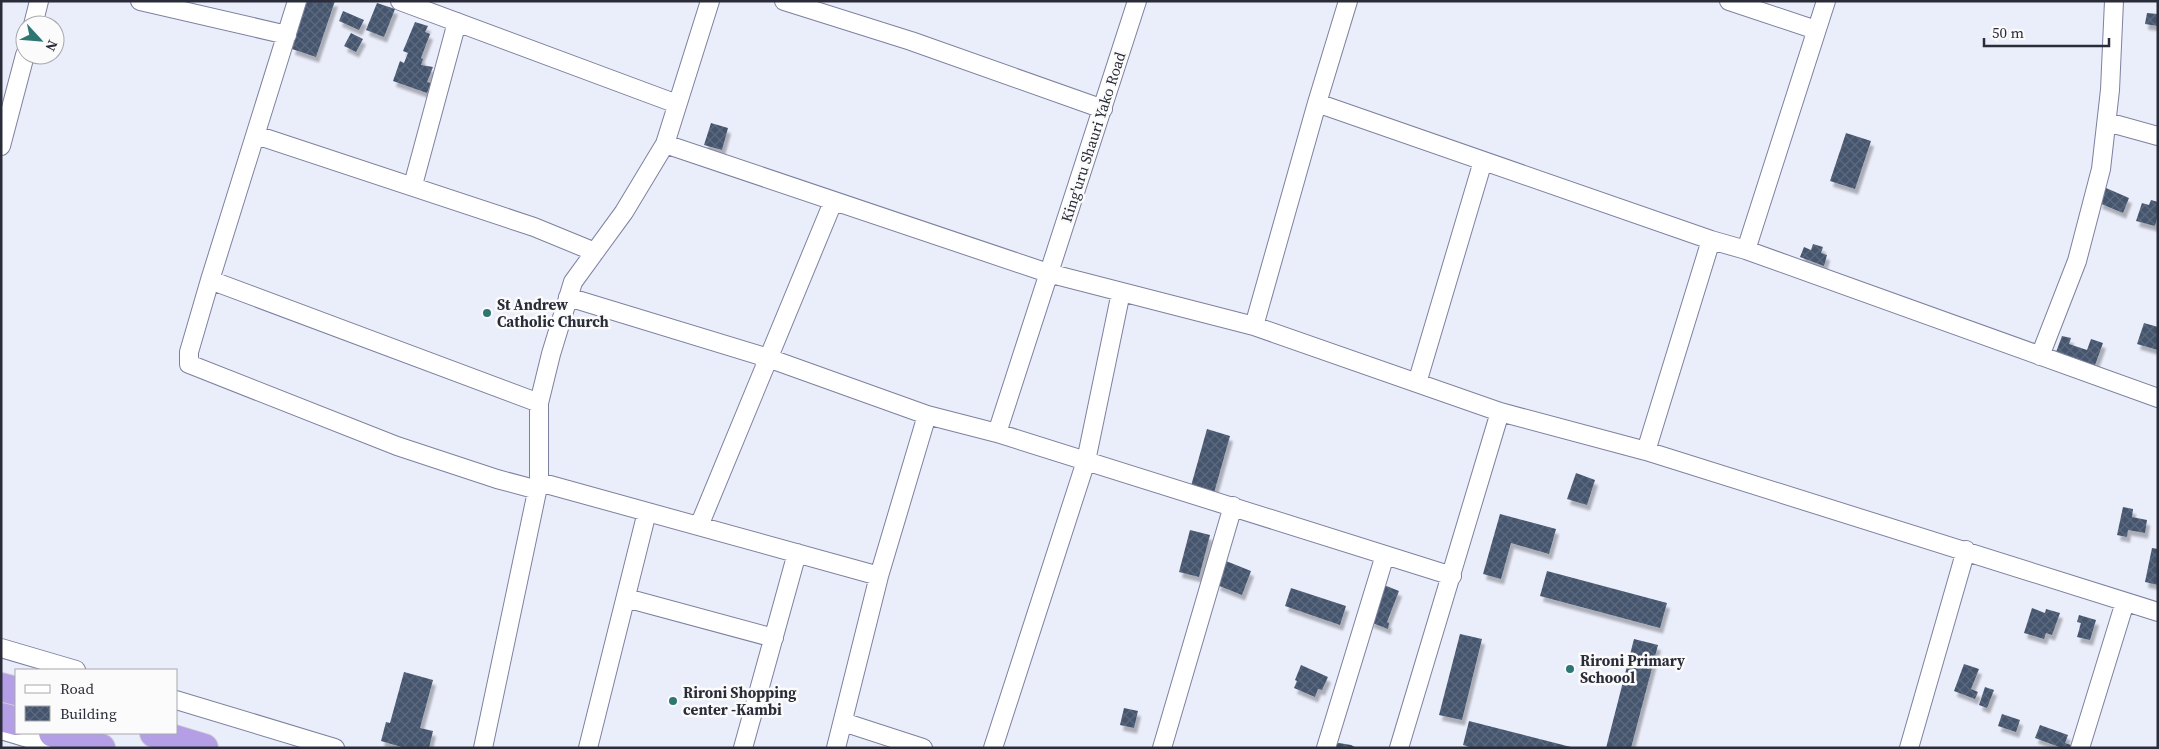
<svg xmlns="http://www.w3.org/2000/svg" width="2159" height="749" viewBox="0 0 2159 749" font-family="'Source Serif 4',serif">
<defs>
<pattern id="building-cross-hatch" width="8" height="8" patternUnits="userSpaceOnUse" patternTransform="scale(1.25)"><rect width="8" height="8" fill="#45546d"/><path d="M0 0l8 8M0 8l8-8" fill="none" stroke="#5d6a7e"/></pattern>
<filter id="shadow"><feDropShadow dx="3" dy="5.5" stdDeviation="1" flood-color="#0004"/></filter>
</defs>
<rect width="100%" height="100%" fill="#eaedfa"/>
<path fill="url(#building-cross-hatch)" filter="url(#shadow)" d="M307,1H335L316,57L292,49Z
M377,3L395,9L384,37L366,30Z
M343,11L364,20L359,30L339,21Z
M2147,13L2158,14V26L2145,24Z
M415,22L428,26L425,32L430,34L421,58L423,59L421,65L433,67L427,82L431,83L427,93L393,81L400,61L404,63L408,53L403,51Z
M351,33L363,39L356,52L344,46Z
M711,123L728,128L722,150L704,145Z
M1846,133L1871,141L1855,189L1830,181Z
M2106,188L2129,198L2123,213L2099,203Z
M2151,200L2158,202V214L2155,226L2136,221L2142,203L2149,205Z
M1813,244L1823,247L1821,253L1827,255L1824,266L1800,257L1804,247L1811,250Z
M2144,323L2158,327V350L2137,344Z
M2062,336L2071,338L2069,344L2087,350L2091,339L2103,343L2094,368L2055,355Z
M1207,429L1230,436L1214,493L1191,486Z
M1576,473L1595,480L1587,505L1567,499Z
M2123,507L2133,509L2132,517L2147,520L2145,533L2128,530L2127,537L2117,535Z
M1500,514L1556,529L1549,554L1511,543L1501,579L1483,574Z
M1190,530L1210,535L1199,577L1179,572Z
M2152,548L2158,549V585L2145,582Z
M1226,561L1251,571L1242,595L1217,585Z
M1547,571L1667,603L1660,628L1540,596Z
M1384,585L1399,591L1387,622L1389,623L1388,629L1370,622Z
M1291,588L1346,606L1340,625L1285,606Z
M2032,608L2045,613L2046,609L2060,613L2052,635L2046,633L2044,639L2024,633Z
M2079,615L2096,620L2090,640L2077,637L2081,623L2077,622Z
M1460,634L1482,639L1462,720L1439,715Z
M1634,639L1658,645L1631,748H1606Z
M1964,664L1979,669L1971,689L1978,692L1975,699L1954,691Z
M1301,665L1328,677L1322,690L1318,689L1315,697L1294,688L1297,681L1295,680Z
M404,672L433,680L420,728L433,731L429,748H405L381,741L386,722L390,723Z
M1985,687L1994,690L1987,708L1979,705Z
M1124,708L1138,711L1134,728L1120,725Z
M2002,714L2020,720L2016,732L1998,726Z
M1469,721L1571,747V748H1473L1463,745Z
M2040,725L2068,735L2065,743L2071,745L2070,748H2062L2035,738Z
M1339,743L1351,745L1357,748H1332L1333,745Z"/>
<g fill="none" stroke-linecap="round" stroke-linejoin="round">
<g stroke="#7d819f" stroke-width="20">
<path id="minor" d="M140,1L287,35
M297,1L210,280L539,403
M400,1L677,104
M784,1L911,41L1103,109
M1729,1L1816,30
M33,25L39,1
M1317,103L1711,240L1746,250L2158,398
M2107,122L2158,136
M256,135L534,227L595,252
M665,144L1048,273L1254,326L1500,412L1646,451L2158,612
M1,146L25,55
M413,185L457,22
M1746,250L1826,1
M210,280L189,352V364L397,446L497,479L538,490
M568,297L768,358L927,415L997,433L1452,576
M1254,326L1317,103L1348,1
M2040,356L2077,261L2101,169L2110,90L2114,1
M1417,383L1483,161
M997,433L1137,1
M1646,451L1711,240
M539,482L879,576
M699,526L833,202
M626,598L774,638
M1,648L76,670
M176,700L335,748
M843,722L923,748
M1,730L61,748
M483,748L539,482V403L551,354L573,282L624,212L665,144L710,1
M588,748L647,512
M743,748L797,553
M836,748L879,576L927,415
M993,748L1086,461L1121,292
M1162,748L1233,506
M1326,748L1385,555
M1399,748L1500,412
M1909,748L1966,550
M2080,748L2125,602"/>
</g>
<g stroke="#cccccf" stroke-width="30">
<path id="trunk" d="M1,687L16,691
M1,717L16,721
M53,733L101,748
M154,733L204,748"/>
</g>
<use href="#minor" stroke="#fff" stroke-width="18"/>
<use href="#trunk" stroke="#b49ee6" stroke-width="28"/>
</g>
<g fill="#2d7671" stroke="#fbfbfb" stroke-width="2">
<circle cx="487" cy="313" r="5"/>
<circle cx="1570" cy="669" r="5"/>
<circle cx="673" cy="701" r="5"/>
</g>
<g text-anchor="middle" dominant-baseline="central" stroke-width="5" stroke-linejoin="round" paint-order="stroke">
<g font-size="15" fill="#2a2c39" stroke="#fbfbfb">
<text transform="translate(1093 137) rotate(-72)">King'uru Shauri Yako Road</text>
</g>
<g font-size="15" font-weight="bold" fill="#2a2c39" stroke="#fbfbfb" text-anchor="start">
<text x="497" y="304">St Andrew<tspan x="497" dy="17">Catholic Church</tspan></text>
<text x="1580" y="660">Rironi Primary<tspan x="1580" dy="17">Schoool</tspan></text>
<text x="683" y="692">Rironi Shopping<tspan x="683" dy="17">center -Kambi</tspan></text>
</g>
</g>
<rect width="2159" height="749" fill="none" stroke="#2a2c39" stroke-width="5"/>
<rect x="15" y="669" width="162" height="65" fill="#fbfbfb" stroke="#a7a8ad"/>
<rect x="25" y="685" width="25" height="8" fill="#ffffff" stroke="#a7a8ad"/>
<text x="60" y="694" font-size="15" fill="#2a2c39">Road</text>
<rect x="25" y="706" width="25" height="15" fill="url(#building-cross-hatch)" stroke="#a7a8ad"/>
<text x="60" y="719" font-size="15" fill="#2a2c39">Building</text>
<g transform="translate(40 40) rotate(116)"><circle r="24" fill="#fbfbfb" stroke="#a7a8ad"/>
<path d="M0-4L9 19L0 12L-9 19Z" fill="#2d7671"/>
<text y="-8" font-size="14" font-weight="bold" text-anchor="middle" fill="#2a2c39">N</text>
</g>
<path d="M1984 38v8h125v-8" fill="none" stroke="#2a2c39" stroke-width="2.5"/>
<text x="1992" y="38" font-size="15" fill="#2a2c39" stroke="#fbfbfb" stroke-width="4" paint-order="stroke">50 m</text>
</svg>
